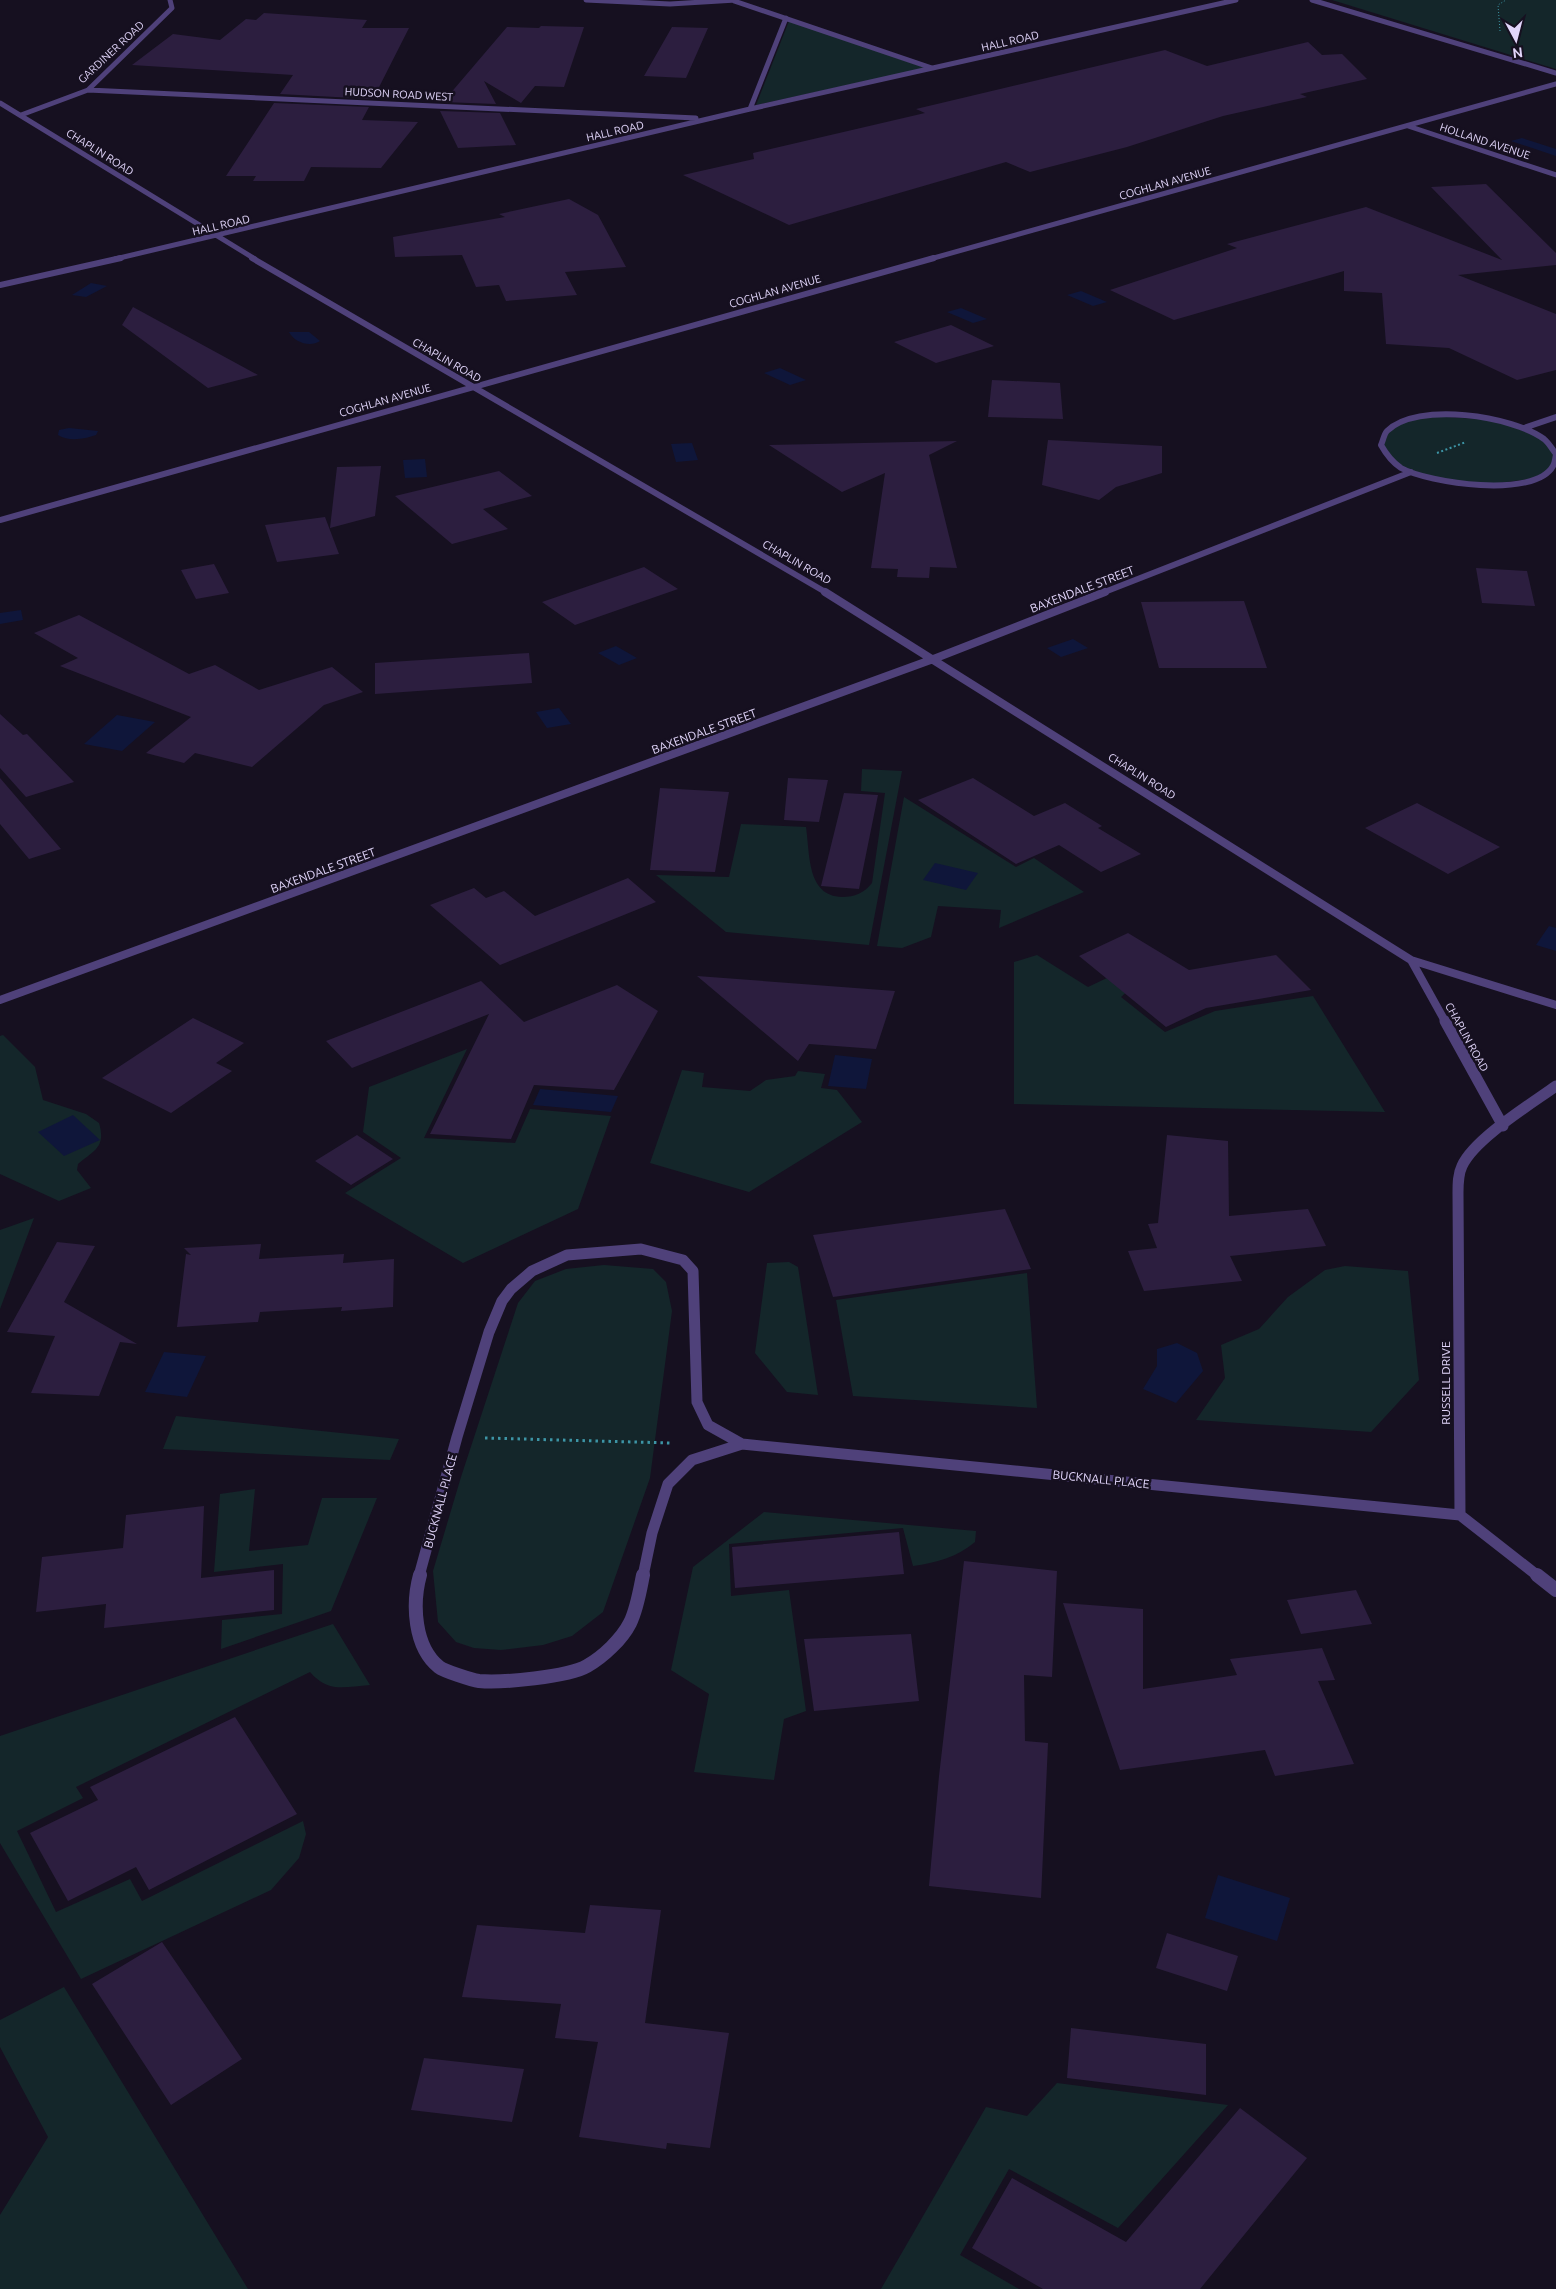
<svg xmlns="http://www.w3.org/2000/svg" width="1556" height="2289" viewBox="0 0 1556 2289" font-family="Ubuntu,sans-serif">
<rect width="100%" height="100%" fill="#161020"/>
<path fill="#14262a" d="M1332,0H1556V69Z
M789,21L926,68L756,105Z
M1429,416L1495,420L1546,440L1556,454L1553,467L1537,478L1475,486L1411,472L1390,459L1381,445C1390,422 1407,421 1429,416Z
M862,769L902,771L869,945L726,932L656,875L729,877L741,824L806,827C810,855 807,896 842,897C855,897 864,893 872,883L885,793L861,791Z
M904,797L1016,867L1034,858L1084,892L999,928L1001,910L938,906L931,937L902,948L877,946Z
M1037,955L1088,987L1128,968L1142,978L1121,997L1165,1032L1215,1011L1313,996L1385,1112L1014,1104V962Z
M3,1035L35,1067L43,1100L86,1114L99,1123C106,1147 95,1150 78,1164L77,1170L91,1188L59,1201L0,1174V1036Z
M467,1049L424,1138L515,1143L530,1109L611,1116L578,1209L463,1263L345,1193L401,1158L363,1132L369,1087Z
M682,1070L704,1073L702,1087L750,1091L766,1080L795,1076L798,1071L825,1074L821,1088L837,1090L862,1122L749,1192L650,1163Z
M34,1218L0,1309V1230Z
M789,1262L798,1267L818,1395L787,1392L755,1353L767,1263Z
M604,1265L653,1269L666,1282L672,1311L650,1478L603,1612L572,1636L543,1645L501,1650L474,1648L456,1642L438,1622L433,1571L461,1477L518,1303L535,1281L566,1269Z
M1345,1266L1408,1271L1419,1380L1371,1432L1196,1420L1225,1378L1221,1345L1259,1329L1288,1297L1325,1270Z
M1027,1273L1037,1408L853,1396L836,1300Z
M176,1416L399,1439L390,1460L163,1449Z
M255,1489L249,1551L308,1545L322,1498H377L331,1611L221,1649L222,1620L282,1614L283,1564L214,1572L220,1494Z
M764,1512L976,1531L975,1542C957,1557 936,1563 913,1566L903,1528L729,1544L731,1596L789,1590L806,1711L784,1719L774,1780L694,1772L709,1694L671,1670L693,1567Z
M333,1624L370,1685C344,1687 328,1693 310,1672L76,1787L83,1798L17,1831L56,1912L130,1879L142,1901L303,1821L306,1834L299,1858L271,1890L81,1979L0,1843V1736Z
M64,1987L248,2289H0V2215L48,2137L0,2047V2020Z
M1057,2083L1228,2105L1118,2228L1009,2169L960,2255L1019,2289H881L986,2107L1027,2116Z"/>
<path fill="#0f163a" d="M1522,138L1556,149V156L1511,141Z
M91,283L107,286L86,297L72,295Z
M1081,291L1107,302L1093,306L1067,295Z
M961,308L987,319L973,323L947,312Z
M289,332H309L320,341C310,348 294,342 289,332Z
M780,368L806,380L790,385L764,373Z
M69,428L98,431L96,435C85,439 69,442 58,435L59,430Z
M692,443L698,460L676,462L671,444Z
M425,459L427,477L405,478L403,460Z
M21,610L23,620L0,624V613Z
M1073,639L1088,648L1061,657L1047,648Z
M616,646L637,658L619,665L598,653Z
M559,708L571,724L547,728L536,712Z
M117,715L155,722L122,751L84,744Z
M935,863L978,873L966,890L923,880Z
M1549,926L1556,928V951L1536,945Z
M835,1055L872,1059L866,1089L828,1086Z
M540,1089L618,1096L611,1112L533,1105Z
M73,1115L100,1140L64,1156L38,1132Z
M1177,1343L1197,1353L1203,1371L1176,1403L1143,1389L1157,1366V1349Z
M164,1352L206,1356L187,1397L145,1392Z
M1218,1875L1290,1898L1277,1941L1205,1918Z"/>
<path fill="#2c1e3f" d="M264,13L367,20L362,28H409L373,99L280,94L293,75L132,65L173,34L220,40L246,19L256,20Z
M541,26L584,27L564,87L535,86L521,103L484,81L496,104L443,102L507,27L539,28Z
M672,27L708,28L686,78L644,76Z
M1308,42L1322,55L1342,54L1367,79L1300,94L1307,97L1223,116L1127,147L1030,172L1006,162L789,225L683,175L754,159L753,153L925,113L916,109L1165,50L1207,66Z
M274,103L369,107L362,120L418,122L381,168L311,167L304,181H253L256,176H226Z
M440,111L500,113L516,145L458,148Z
M1486,184L1556,253V265L1458,275L1556,314V370L1517,380L1449,348L1386,344L1382,293L1344,291V271L1174,320L1110,290L1237,248L1227,244L1366,207L1502,260L1431,187Z
M569,199L598,215L626,267L565,272L577,295L506,301L499,285L476,287L462,255L395,257L393,237L505,217L499,214Z
M133,307L258,375L208,388L122,325Z
M951,325L994,346L936,363L894,342Z
M992,380L1060,383L1063,419L988,417Z
M1048,440L1162,446V473L1116,487L1099,500L1042,485Z
M957,441L929,455L957,568L930,567L929,578L897,577L898,569L871,568L885,473L842,492L769,445Z
M381,466L375,516L330,528L337,467Z
M499,471L532,496L483,509L508,529L452,544L395,496Z
M325,517L339,554L277,562L265,525Z
M214,564L229,593L196,599L181,570Z
M644,567L678,589L575,625L542,602Z
M1476,568L1527,571L1535,606L1482,603Z
M1244,601L1267,668H1159L1141,602Z
M79,615L189,674L215,665L259,690L332,667L363,692L324,705L252,767L195,753L184,763L146,753L191,717L60,666L78,658L34,633Z
M529,653L532,683L375,694V663Z
M0,714L23,735L27,734L74,782L26,797L0,768Z
M0,778L61,849L29,859L0,824Z
M788,778L828,780L819,822L784,820Z
M973,778L1034,816L1065,803L1102,826L1098,828L1141,854L1101,872L1059,845L1016,864L918,800Z
M660,788L729,792L715,872L650,870Z
M844,793L878,795L859,889L821,886Z
M1417,803L1500,847L1448,874L1365,828Z
M628,878L656,902L500,965L430,905L474,888L486,898L504,891L535,916Z
M1128,933L1189,970L1276,955L1311,990L1206,1008L1166,1027L1079,956Z
M697,976L895,991L876,1049L809,1044L798,1061Z
M481,981L524,1022L617,985L658,1011L614,1090L534,1085L511,1139L430,1134L489,1014L352,1068L326,1041Z
M193,1018L244,1043L216,1063L232,1071L171,1113L102,1078Z
M357,1135L393,1159L351,1185L315,1161Z
M1167,1135L1228,1141L1229,1216L1308,1209L1326,1246L1230,1256L1242,1281L1144,1291L1128,1251L1157,1248L1148,1224L1158,1223Z
M1005,1209L1031,1269L833,1297L813,1235Z
M57,1242L95,1246L64,1302L137,1344L120,1342L99,1396L31,1393L55,1336L7,1332Z
M261,1244L259,1259L344,1254L343,1263L394,1259L393,1307L341,1311L342,1307L260,1312L258,1322L177,1327L186,1254L191,1255L184,1248Z
M204,1506L201,1578L274,1570V1610L104,1628L106,1604L36,1612L42,1557L123,1548L126,1515Z
M899,1532L904,1574L735,1588L732,1547Z
M964,1561L1057,1571L1052,1677L1024,1675L1025,1741L1048,1743L1041,1898L929,1886L939,1776Z
M1356,1590L1372,1624L1301,1634L1287,1600Z
M1063,1603L1143,1609V1689L1237,1675L1230,1659L1322,1648L1335,1680L1318,1681L1354,1764L1275,1776L1265,1750L1120,1770Z
M911,1634L919,1701L814,1711L804,1639Z
M235,1717L297,1814L149,1890L136,1867L68,1901L30,1833L98,1800L90,1787Z
M590,1905L661,1910L645,2023L729,2033L710,2148L667,2143L666,2149L579,2137L598,2042L555,2038L561,2004L462,1997L477,1925L585,1933Z
M1167,1933L1238,1956L1227,1991L1156,1968Z
M162,1942L242,2059L171,2105L92,1984Z
M1071,2028L1206,2044V2095L1067,2078Z
M424,2058L524,2069L512,2122L411,2110Z
M1240,2108L1307,2158L1200,2289H1043L972,2248L1012,2178L1126,2242Z"/>
<g fill="none" stroke-linecap="round" stroke-linejoin="round">
<path stroke="#3d95a6" stroke-width="1" stroke-dasharray="1 2" stroke-linecap="butt" d="M1500,31L1498,5L1506,0"/>
<path stroke="#3d95a6" stroke-width="2" stroke-dasharray="2 2.5" stroke-linecap="butt" d="M1437,453L1466,442"/>
<path stroke="#3d95a6" stroke-width="3" stroke-dasharray="2.5 4" stroke-linecap="butt" d="M485,1438L671,1443"/>
<path stroke="#4f417a" stroke-width="5" d="M586,0L670,4L736,0
M1312,0L1556,73
M734,1L932,68
M88,90L696,118
M0,103L255,259
M750,109L786,18
M21,115L88,90L172,8L170,0
M1408,126L1556,175
M115,259L750,109L1236,0
M930,259L1556,84"/>
<path stroke="#4f417a" stroke-width="6" d="M252,258L827,593
M0,285L121,258
M1524,428L1556,417
M1556,454C1552,449 1549,443 1544,439C1513,416 1417,401 1387,431C1384,434 1383,441 1381,445C1386,454 1392,462 1401,468C1428,483 1535,499 1553,466C1555,463 1555,458 1556,455
M0,520L934,258
M1102,593L1411,472"/>
<path stroke="#4f417a" stroke-width="8" d="M825,592L1411,960L1446,1023
M1411,960L1556,1005
M0,1000L936,658L1105,592"/>
<path stroke="#4f417a" stroke-width="11" d="M1445,1021L1503,1126
M742,1444L1460,1515
M419,1576L457,1437L489,1332L502,1301L511,1289L532,1271L567,1255L641,1249L683,1260L693,1271L697,1402L708,1425L742,1444L692,1460L668,1484L652,1533L643,1576
M1538,1576L1460,1515L1458,1193C1458,1184 1458,1174 1462,1166C1474,1139 1531,1104 1556,1086"/>
<path stroke="#4f417a" stroke-width="14" d="M420,1575C412,1604 414,1647 439,1667C444,1671 472,1680 479,1681C502,1683 568,1677 587,1666C603,1657 622,1639 630,1623C637,1609 640,1590 643,1575
M1537,1575L1556,1590"/>
</g>
<g text-anchor="middle" dominant-baseline="central" stroke-width="5" stroke-linejoin="round" paint-order="stroke">
<g font-size="11" fill="#e1d5fa" stroke="#161020">
<text transform="translate(1010 41) rotate(-13)">HALL ROAD</text>
<text transform="translate(111 52) rotate(-43)">GARDINER ROAD</text>
<text transform="translate(399 94) rotate(3)">HUDSON ROAD WEST</text>
<text transform="translate(615 131) rotate(-13)">HALL ROAD</text>
<text transform="translate(1485 141) rotate(18)">HOLLAND AVENUE</text>
<text transform="translate(100 152) rotate(32)">CHAPLIN ROAD</text>
<text transform="translate(1165 183) rotate(-16)">COGHLAN AVENUE</text>
<text transform="translate(221 225) rotate(-13)">HALL ROAD</text>
<text transform="translate(775 291) rotate(-16)">COGHLAN AVENUE</text>
<text transform="translate(447 360) rotate(30)">CHAPLIN ROAD</text>
<text transform="translate(385 400) rotate(-16)">COGHLAN AVENUE</text>
<text transform="translate(797 562) rotate(30)">CHAPLIN ROAD</text>
<text transform="translate(1142 776) rotate(32)">CHAPLIN ROAD</text>
<text transform="translate(1467 1037) rotate(61)">CHAPLIN ROAD</text>
</g>
<g font-size="12" fill="#e1d5fa" stroke="#161020">
<text transform="translate(1082 589) rotate(-21)">BAXENDALE STREET</text>
<text transform="translate(704 731) rotate(-20)">BAXENDALE STREET</text>
<text transform="translate(323 870) rotate(-20)">BAXENDALE STREET</text>
<text transform="translate(1445 1383) rotate(-90)">RUSSELL DRIVE</text>
<text transform="translate(1101 1479) rotate(6)">BUCKNALL PLACE</text>
<text transform="translate(440 1501) rotate(-75)">BUCKNALL PLACE</text>
</g>
</g>
<g transform="translate(1516 40) rotate(173)" stroke="#161020" stroke-width="4" paint-order="stroke">
<path d="M0-4L9 19L0 12L-9 19Z" fill="#e1d5fa"/>
<text y="-8" font-size="14" font-weight="bold" text-anchor="middle" fill="#e1d5fa">N</text>
</g>
</svg>
